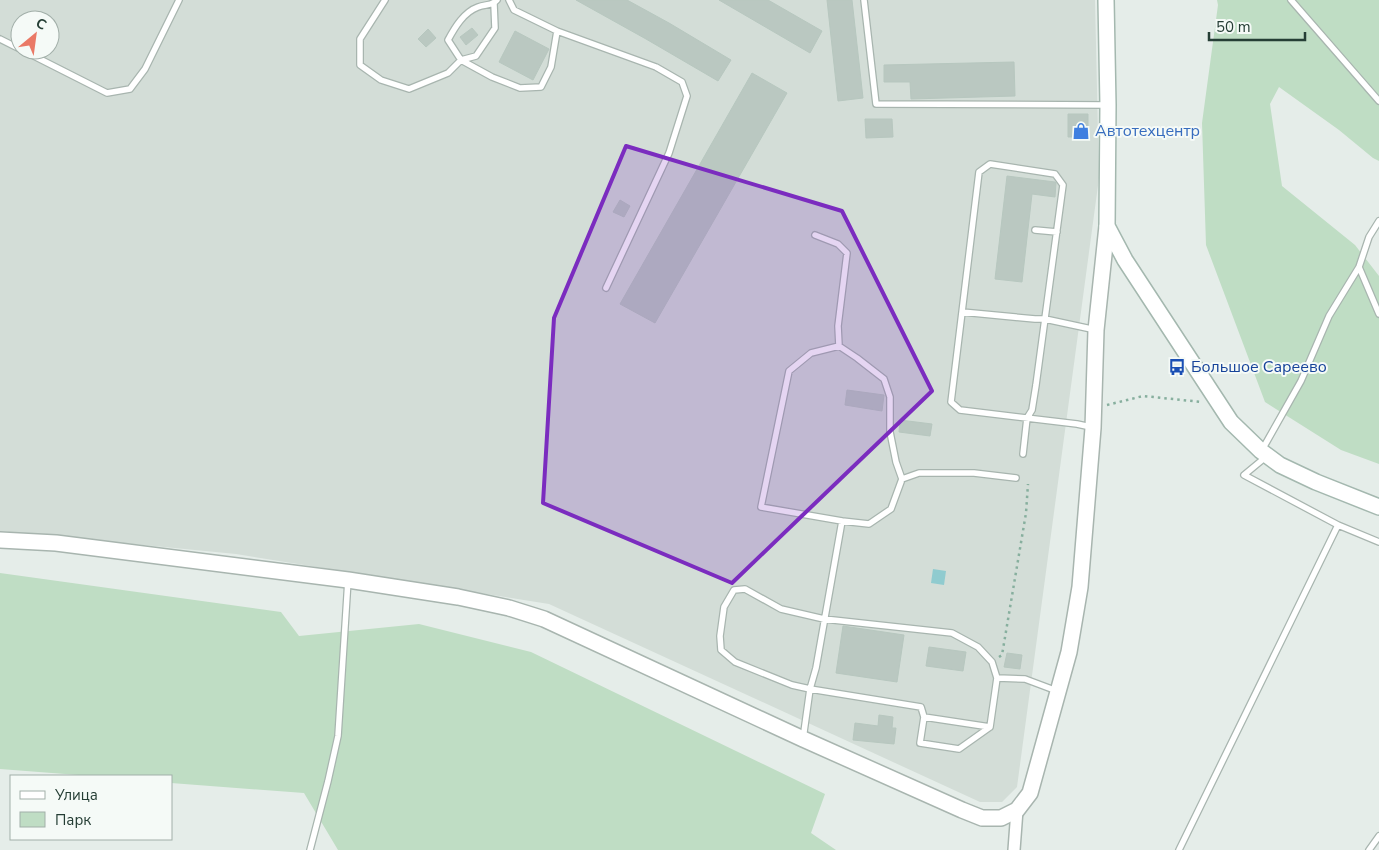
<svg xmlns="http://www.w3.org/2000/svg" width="1379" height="850" viewBox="0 0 1379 850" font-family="'Nunito Sans',sans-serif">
<rect width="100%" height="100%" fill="#e5ede9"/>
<path fill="#d3ddd7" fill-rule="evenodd" d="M0,0H1095L1099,178L1017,787L1002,802H980L549,604L236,554L0,531ZM20,20H50V50H20Z"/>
<path fill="#bfddc4" d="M1217,0H1379V161L1373,158L1339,130L1279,87L1270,104L1282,186L1355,245L1379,276V464L1341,450L1265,402L1206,245L1202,123L1218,5Z
M0,573L281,612L299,636L419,624L531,652L825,794L811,833L836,850H338L304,793L171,783V776H91L0,769Z"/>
<path fill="#90cbcf" d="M933,569L946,571L944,585L931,583Z"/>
<path fill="#bac8c1" stroke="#b7c7bf" d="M576,0H627L669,23L731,60L718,81L646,39Z
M719,0H768L822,31L810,53Z
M827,0H852L863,98L838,101Z
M472,28L478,35L466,45L460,37Z
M428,29L436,38L426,47L418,39Z
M515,31L549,49L533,80L499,62Z
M1014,62L1015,96L911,99L910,82H884V65Z
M752,73L787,93L655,323L620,304Z
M1068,114H1088V137H1068Z
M865,119H892L893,137L866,138Z
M1007,176L1055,182L1056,183L1055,197L1032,194L1022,282L995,279Z
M620,200L630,206L624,217L613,212Z
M847,390L884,395L882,411L845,405Z
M900,420L932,424L930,436L899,432Z
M843,626L904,635L897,682L836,673Z
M929,647L966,652L963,671L926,666Z
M1007,653L1022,655L1020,669L1004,667Z
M879,715L893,717L892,728H896L894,744L853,740L855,723L878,726Z"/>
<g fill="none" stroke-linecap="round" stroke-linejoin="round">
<g stroke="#a8b5af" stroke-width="8">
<path id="service" d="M385,0L360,39V65L381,80L409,89L448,73L461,60L476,56L495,28L494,4
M497,0C492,6 486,4 478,7C464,12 455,27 448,40L461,60L492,77L520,88L541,87L551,67L557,31L514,10L509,0
M864,0L876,104L1108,105
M1291,0L1379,101
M557,31L656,67L682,82L687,96L669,153L606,288
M0,39L20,49
M22,50L107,93L130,89L145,69L179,0
M1379,221L1369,237L1359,267L1379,314
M1035,230L1057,232
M815,235L838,244L847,253L838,326L839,346L811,353L789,371L761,507L842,521L816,668L810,689L792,685L735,662L721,650L720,636L724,607L734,590L745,589L781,609L824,619L952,633L978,647L992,662L997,678
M962,312L979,172L990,164L1055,174L1063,185L1036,385L1032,410L1027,418L1023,454
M839,346L857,358L884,379L890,397V432L896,462L902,479L891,509L869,524L842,521
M1091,427L1077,424L960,410L951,402L962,312L1035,319H1045L1096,330
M1262,450L1301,381L1329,316L1359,267
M902,479L919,473H974L1016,478
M1338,525L1379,542
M924,717L990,727
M803,739L810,689L921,707L924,717L920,743L959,749L990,727L997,678L1025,679L1057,691
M310,850L328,781L338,736L348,580
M1179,850L1338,525L1244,475L1267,456
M1369,850L1379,836"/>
</g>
<g stroke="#a8b5af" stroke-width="14">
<path id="minor" d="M1014,850L1017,810"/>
</g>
<g stroke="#a8b5af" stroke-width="18">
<path id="tertiary" d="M0,540L56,543L348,580L458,597L509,608L544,619L803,739L962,810L982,818H1001L1017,810L1030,793L1069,652L1080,587L1093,428L1096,330L1107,226"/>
</g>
<g stroke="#a4b8af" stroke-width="18">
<path id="secondary" d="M1106,0L1108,105L1107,226L1125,260L1231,422L1261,451L1280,465L1316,482L1379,507"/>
</g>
<path stroke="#87af9e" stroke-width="2.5" stroke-dasharray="2.5 4" stroke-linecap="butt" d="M1107,405L1143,396L1202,402
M999,657L1002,655L1026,513L1028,484"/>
<use href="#service" stroke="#fff" stroke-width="5.5"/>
<use href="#minor" stroke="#fff" stroke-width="11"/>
<use href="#tertiary" stroke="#fff" stroke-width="15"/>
<use href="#secondary" stroke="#fff" stroke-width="15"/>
</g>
<path fill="#7b2cbf" fill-opacity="0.2" stroke="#7b2cbf" stroke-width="4" stroke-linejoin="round" d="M626,146L842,211L932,391L732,583L543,503L554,318Z"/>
<defs>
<g id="shop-bare" transform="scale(1.35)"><path d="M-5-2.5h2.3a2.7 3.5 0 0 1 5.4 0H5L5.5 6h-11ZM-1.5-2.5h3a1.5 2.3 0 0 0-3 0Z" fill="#3f7fe0" stroke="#f5faf7" stroke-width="2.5" paint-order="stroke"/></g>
<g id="bus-bare" transform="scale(1.35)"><path d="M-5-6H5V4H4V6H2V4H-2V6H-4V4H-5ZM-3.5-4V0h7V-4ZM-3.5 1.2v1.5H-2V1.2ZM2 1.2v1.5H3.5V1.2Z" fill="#1a4fb4" stroke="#f5faf7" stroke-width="2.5" paint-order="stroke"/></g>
</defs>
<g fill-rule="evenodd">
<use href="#shop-bare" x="1081" y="131"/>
<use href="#bus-bare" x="1177" y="367"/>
</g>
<g text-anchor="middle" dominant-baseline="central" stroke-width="4" stroke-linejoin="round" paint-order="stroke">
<g font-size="16" fill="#366cbe" stroke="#f5faf7" text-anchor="start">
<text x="1095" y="131">Автотехцентр</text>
</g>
<g font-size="16" fill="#164399" stroke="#f5faf7" text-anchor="start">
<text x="1191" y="367">Большое Сареево</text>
</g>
</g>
<rect x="10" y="775" width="162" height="65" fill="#f5faf7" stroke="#a2afa9"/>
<rect x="20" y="791" width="25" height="8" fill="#ffffff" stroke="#a2afa9"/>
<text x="55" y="800" font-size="15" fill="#253e35">Улица</text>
<rect x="20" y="812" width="25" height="15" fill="#bfddc4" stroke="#a2afa9"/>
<text x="55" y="825" font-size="15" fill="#253e35">Парк</text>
<g transform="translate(35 35) rotate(29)"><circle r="24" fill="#f5faf7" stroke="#a2afa9"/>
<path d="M0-4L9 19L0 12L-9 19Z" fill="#ea7966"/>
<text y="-8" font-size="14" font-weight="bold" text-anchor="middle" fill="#253e35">С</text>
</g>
<path d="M1209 32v8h96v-8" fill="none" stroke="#253e35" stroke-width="2.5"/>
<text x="1216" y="32" font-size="15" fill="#253e35" stroke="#f5faf7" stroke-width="4" paint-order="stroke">50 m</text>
</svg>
